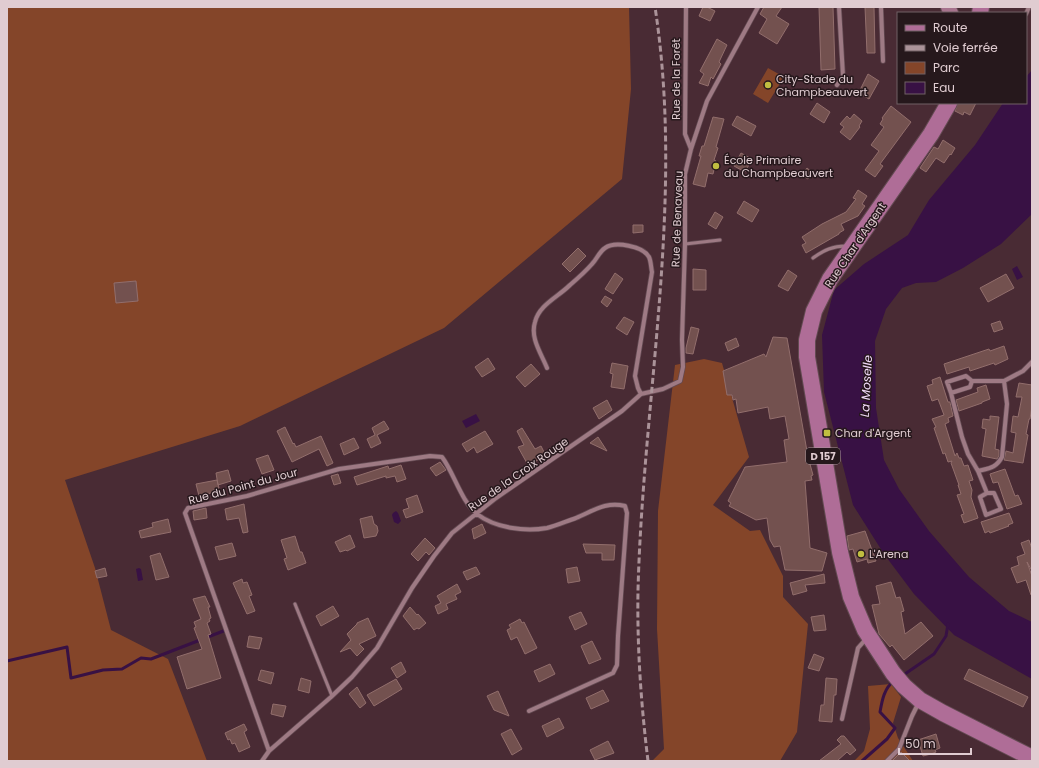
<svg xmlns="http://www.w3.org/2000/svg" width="1039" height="768" viewBox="0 0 1039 768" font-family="Poppins,sans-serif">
<rect width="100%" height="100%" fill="#492b34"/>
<path fill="#844529" d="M7,7H629L631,89L622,179L444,328L240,426L65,480L95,568L111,630L168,659L207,761H7Z
M768,68L784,77L768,103L753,94Z
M704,359L722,363L749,457L713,505L750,531L760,530L783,576V597L808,624L797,732L780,761H652L664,749L657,629L658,511L675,365Z
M891,684L901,697L893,723L898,738L913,761H854L864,751L870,729L868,686Z"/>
<path fill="#381144" d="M1032,70V214L1001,244L963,268L936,282L916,283L902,288L886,309L875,341L876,408L884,460L899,489L929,531L969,577L1009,611L1032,622V679L954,635L914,594L884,554L853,505L824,392L822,335L834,290L864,264L908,235L929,200L975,145L1003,103H1026V77Z
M1017,266L1023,277L1017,280L1012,269Z
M476,414L480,421L466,428L462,421Z
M396,511L398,513L401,521L398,524L394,522L392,515L393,513Z
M139,568L141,569L143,580L138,581L136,569Z"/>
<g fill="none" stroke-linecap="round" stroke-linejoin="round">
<path stroke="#381144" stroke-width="3" d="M7,661L67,647L71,678L103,670L122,669L141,658L151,659L226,630
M902,676L934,654L946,636L948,624
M862,761L887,739L895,728L880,712C882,701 884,688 894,681"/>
</g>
<path fill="#73514f" stroke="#926e6c" d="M703,7H707L715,11L710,21L699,16Z
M764,7H782L776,16L789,24L777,44L759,33L767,19L760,14Z
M819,7H833L835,69L821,70Z
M865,7H874L875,53H867Z
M717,39L727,45L719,62L721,64L713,79L711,77L708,86L699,83L704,74L700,71Z
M868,74L879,81L869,99L859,93L860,90Z
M817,103L830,112L824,123L810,114Z
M958,103H976L970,115L964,112L963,115L955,111Z
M891,106L911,122L880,164L883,166L875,177L865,170L879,151L871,145L884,127L880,124L883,119L882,118Z
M854,114L862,121L859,126L860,127L850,140L840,132L844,127L840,124L847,116L850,119Z
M737,116L756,126L751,136L732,125Z
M713,117L724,119L716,147L718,148L714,160L716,161L713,174L708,173L705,187L693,184L701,156H699L702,146H704Z
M943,140L955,148L951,155L950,154L944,163L936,158L926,172L920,168L934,147L938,149Z
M741,153L752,159L745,172L734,166Z
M807,168L813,173L808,179L802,175Z
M858,190L867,196L862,204L865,206L858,216L841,224L844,230L839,233V234L806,253L802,245L806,243L802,237L822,224L846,212L856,199L853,198Z
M744,201L759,210L752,222L737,213Z
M715,212L723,217L716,229L708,224Z
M633,225H643V232L633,233Z
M578,248L586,256L570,272L562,264Z
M693,269L706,270V290H693Z
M788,270L797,276L788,291L778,286Z
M615,273L623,279L613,294L605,289Z
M1006,274L1014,288L988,302L980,288Z
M136,281L138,301L116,303L114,283Z
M605,296L612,300L607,307L601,302Z
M624,317L634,322L627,335L616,328Z
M1000,321L1003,329L994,332L991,324Z
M691,327L699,329L693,354L686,353V348Z
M773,337L787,338L808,457L813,475L811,476L812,480L805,481L810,548L827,553L822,571L785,570L780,546L774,547L770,540L767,518L756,520L729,506L731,503L728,501L745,467L787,462L784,440L789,439L785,416L770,419L768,407L738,413L736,399L733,400L732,395H727L723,371L764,354L766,357Z
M736,338L739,346L728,351L725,343Z
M1004,346L1008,359L995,365L994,363L970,371L969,367L947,374L944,364L989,349L990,351Z
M488,358L495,369L482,377L475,367Z
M612,363L628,366L624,389L611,387L613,374L610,373Z
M531,364L540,374L525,387L516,377Z
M940,377L948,402H950L953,416L948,418L949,422L945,424L955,456L957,453L959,458H961L964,466L968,465L973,480L969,481L972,490L971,497L978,518L964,523L961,515L964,514L957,495L961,494L958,485H959L951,463L952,461L948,462L945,453L943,454L934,428L936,427L932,419L944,415L938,399L932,401L927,386L933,384L932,380Z
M1019,383L1032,385V406L1030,419H1029L1026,434L1028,435L1023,463L1004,460L1006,451L1013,453L1016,433L1011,432L1013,416L1018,417L1022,397H1016Z
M986,385L990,399L982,402V403L959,411L956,400L978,392L977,388Z
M607,400L612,410L599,419L593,408Z
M990,416L999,417L995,449L999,450V456L997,459L982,456L986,429L982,428L983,419L990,420Z
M384,421L389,429L377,435L381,443L371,448L367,439L375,435L372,428Z
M285,427L293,444L294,443L296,447L321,436L333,463L327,466L319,449L292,462L277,431Z
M522,428L535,449L541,446L546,456L528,465L518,447L524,445L517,431Z
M485,431L493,444L477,453L474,447L467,452L462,444Z
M598,437L607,451L590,443Z
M354,438L359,448L344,455L340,444Z
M268,455L274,470L262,474L256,459Z
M440,462L446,470L436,476L430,468Z
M401,465L406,479L397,482L395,476L386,478V476L357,485L354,477L388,466L389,469Z
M1005,469L1015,496L1018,495L1022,504L1007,509L998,482L993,483L990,474Z
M228,470L231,481L218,485L216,473Z
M338,474L341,483L334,485L331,476Z
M217,480L219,488L214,489L215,492L199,496L196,484Z
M417,495L423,512L406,518L403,510L409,508L406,499Z
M244,504L248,532L243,533L239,518L227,520L225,509Z
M206,508L207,518L194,520L193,511Z
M1009,513L1013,523L1008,525L1009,526L990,533L989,531L985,533L981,522Z
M372,516L374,524L377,526L378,531L376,536L364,538L360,519Z
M168,519L171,532L141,538L139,531L153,527L152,523Z
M482,524L486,533L474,539L472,529Z
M865,531L876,561L868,563L867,559L857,562L853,549L849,550L847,536Z
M350,535L355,547L347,551L346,550L340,552L335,542Z
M295,536L300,552H302L306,563L288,570L284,559L287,558L281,540Z
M425,538L435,548L429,555L426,552L418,561L411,554Z
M1029,540L1032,549V571L1027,562L1032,576V595H1031L1026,580L1017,583L1011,568L1019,565L1017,557L1025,554L1021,543Z
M232,543L236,556L219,560L215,547Z
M583,544L615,545L614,560H602V553H586Z
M160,553L169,577L156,580L150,556Z
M476,567L480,574L467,580L463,572Z
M577,567L580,581L568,583L566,569Z
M105,568L107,576L97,578L95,571Z
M824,574L825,583L805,585L807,591L793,595L790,583Z
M242,579L243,583L247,582L252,595L249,596L255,611L247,614L233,583Z
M891,582L896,598L900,597L904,611L901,612L905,634L921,622L933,636L904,660L892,645L890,647L879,634L872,605L880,604L876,586Z
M457,584L461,592L455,595L457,599L446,604L448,609L438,614L435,606L441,603L437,596Z
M205,596L210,607H208L211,618L209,619L210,621L207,623L211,634L208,635L221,678L187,689L177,657L202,649L194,628L196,627L194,622L201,619L193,599Z
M333,606L339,616L321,626L316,616Z
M410,607L417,615L418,614L426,623L419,629L417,628L414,630L403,616Z
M581,612L587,624L575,630L569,617Z
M824,615L826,630L814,631L811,617Z
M368,618L376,636L359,644L364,649L357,656L350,648L340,652L351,640L347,634L357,624V623Z
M520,619L522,623L524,622L537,648L525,654L517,637L511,640L507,630L511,628L509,625Z
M249,636L262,638L259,649L247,647Z
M592,641L601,659L589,664L581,646Z
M814,654L824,658L819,671L808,668Z
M401,662L406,672L397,678L391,668Z
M550,664L555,674L539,682L534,671Z
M969,669L1028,697L1023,707L964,679Z
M261,670L274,673L271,684L258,680Z
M301,678L311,681L309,693L298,690Z
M826,678L837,679L836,695H834L832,722L819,721L821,705H824Z
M396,679L402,689L374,706L367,695Z
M357,687L366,703L360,708L349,694Z
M603,690L609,701L591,709L586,698Z
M498,691L505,707L509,716L494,710L487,696Z
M273,704L286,706L283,717L271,714Z
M559,718L564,728L547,737L542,726Z
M244,724L247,730L244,732L250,747L239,752L235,743L232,744L230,739L228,740L225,733Z
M511,729L522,749L512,755L501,734Z
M936,734L940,748L935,750L936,752L931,754L923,756L918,740Z
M841,736H844L856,750L850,755L847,752L837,761H819L841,744L837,740Z
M608,741L614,753L595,760L590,750Z
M901,752L910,761H892Z"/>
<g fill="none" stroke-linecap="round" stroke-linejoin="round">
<g stroke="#634a52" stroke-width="4.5">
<path id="lane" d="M685,244L720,240
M813,258C824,250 833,246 846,246
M295,604L332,696"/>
</g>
<g stroke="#634a52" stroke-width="5.5">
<path id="street" d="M686,7L685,134L691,149
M881,7L883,61
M1026,14L1029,7
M837,85L843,76L839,7
M547,368C541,353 530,338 535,322C539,305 558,297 570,285C577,279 585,272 592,264C597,259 599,252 605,248C615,241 643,246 649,257C651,261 651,268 652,272L635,376L638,388L641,394
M972,381L970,387L951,393L947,382L966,376L972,381H1004L1023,371L1032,362
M951,393L962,437L968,454L978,471C990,468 996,468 1002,457L1007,404L1004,381
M641,394L663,389L680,381L683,367L682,340L685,244V174L691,149L707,101L758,7
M978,471L987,493
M987,493H994L1001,509L986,515L980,497Z
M842,719L858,648L866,639
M269,751L185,513L188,508L247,496L339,469L430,456L442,457C454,473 461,501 477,514C495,528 525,532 547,528C556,526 567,521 576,518C593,511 606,501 625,506L627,513L618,636L617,665L613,673L529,711
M262,761L269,751L331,697L352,677L377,648L412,588L434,556L452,533L496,498L622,411L641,394
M887,761L899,749L912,716L918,704"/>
</g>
<g stroke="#634a52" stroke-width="16">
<path id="secondary" d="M948,7L951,13"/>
</g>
<g stroke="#634a52" stroke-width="18">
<path id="primary" d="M980,13L981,7
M949,103L931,134L830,279L814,311L807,340V357L840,552L851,597L865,630L893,673L904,686L920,700L943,713L1032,758"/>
</g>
<use href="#lane" stroke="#9e7a84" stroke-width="3"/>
<use href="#street" stroke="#9e7a84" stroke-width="4"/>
<use href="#secondary" stroke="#a7738d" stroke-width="14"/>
<use href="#primary" stroke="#af6d97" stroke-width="16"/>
<path stroke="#ab9399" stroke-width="3" stroke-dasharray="6 3" stroke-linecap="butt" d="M648,761C641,704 637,647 638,590C643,396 685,201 655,7"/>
</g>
<g fill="#c0be40" stroke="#26181c" stroke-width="1.5">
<circle cx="768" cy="85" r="4"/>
<circle cx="716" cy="166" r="4"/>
<rect x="823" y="429" width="8" height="8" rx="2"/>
<circle cx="861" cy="554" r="4"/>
</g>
<g text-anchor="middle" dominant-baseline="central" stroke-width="3" stroke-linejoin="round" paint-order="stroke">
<rect fill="#26181c" stroke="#a8969b" stroke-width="1" x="806" y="448" width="34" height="16" rx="3"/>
<g font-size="10" font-weight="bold" fill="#e0ccd1">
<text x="823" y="456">D 157</text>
</g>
<g font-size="11" fill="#e0ccd1" stroke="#26181c">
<text transform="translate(676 79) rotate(-90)">Rue de la Forêt</text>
<text transform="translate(677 219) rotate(-88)">Rue de Benaveau</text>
<text transform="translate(855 245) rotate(-56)">Rue Char d'Argent</text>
<text transform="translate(518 474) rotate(-35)">Rue de la Croix Rouge</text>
<text transform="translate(243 486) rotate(-15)">Rue du Point du Jour</text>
</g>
<g font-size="11" fill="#e0ccd1" stroke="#26181c" text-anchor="start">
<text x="776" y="79">City-Stade du<tspan x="776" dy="13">Champbeauvert</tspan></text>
<text x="724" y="160">École Primaire<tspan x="724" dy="13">du Champbeauvert</tspan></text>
<text x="835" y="433">Char d'Argent</text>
<text x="869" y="554">L'Arena</text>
</g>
<g font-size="12" font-style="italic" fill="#f2dafa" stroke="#26181c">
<text transform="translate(866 386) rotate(-87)">La Moselle</text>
</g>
</g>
<rect width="1039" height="768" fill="none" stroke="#e0ccd1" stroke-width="16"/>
<rect x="897" y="12" width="130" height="92" fill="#26181c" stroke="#706064"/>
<rect x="905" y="25" width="20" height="6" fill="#af6d97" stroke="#706064"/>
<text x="933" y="32" font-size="12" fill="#e0ccd1">Route</text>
<rect x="905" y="45" width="20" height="6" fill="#ab9399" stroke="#706064"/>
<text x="933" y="52" font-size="12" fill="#e0ccd1">Voie ferrée</text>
<rect x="905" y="62" width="20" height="12" fill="#844529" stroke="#706064"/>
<text x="933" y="72" font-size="12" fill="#e0ccd1">Parc</text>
<rect x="905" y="82" width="20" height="12" fill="#381144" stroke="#706064"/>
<text x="933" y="92" font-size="12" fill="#e0ccd1">Eau</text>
<path d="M899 748v6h72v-6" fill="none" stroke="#e0ccd1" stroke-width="2"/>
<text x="905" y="748" font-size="12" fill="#e0ccd1" stroke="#26181c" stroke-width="3" paint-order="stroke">50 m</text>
</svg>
